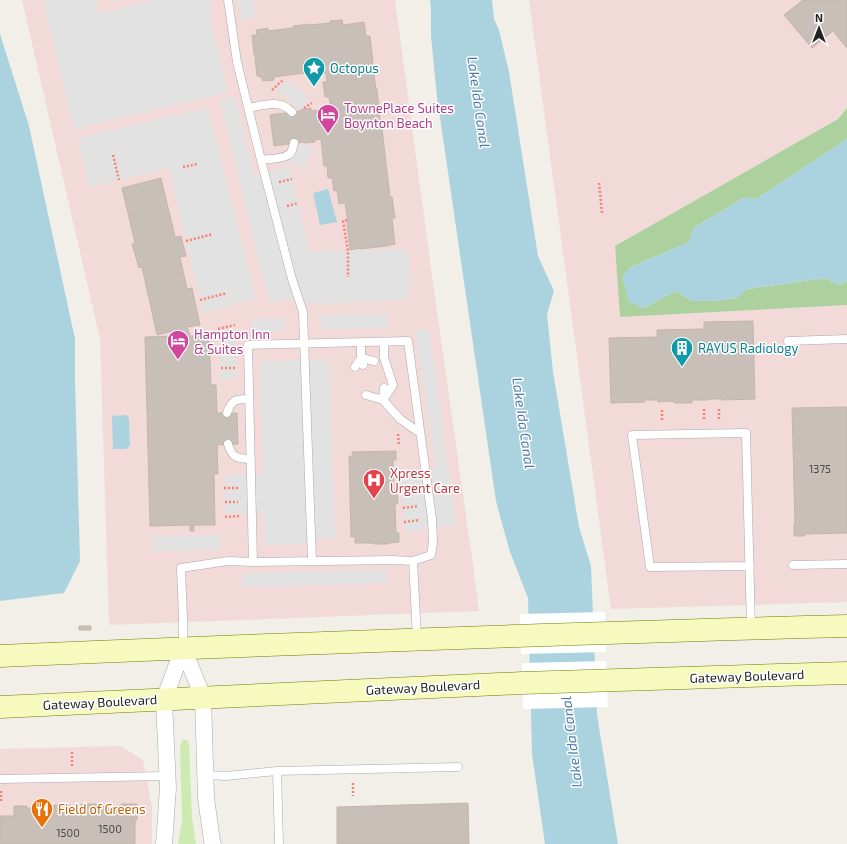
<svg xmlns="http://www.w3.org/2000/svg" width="847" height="844" viewBox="0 0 847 844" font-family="'Exo 2',sans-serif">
<rect width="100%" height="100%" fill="#f2efe9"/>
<path fill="#f2dad9" d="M22,0H395L436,305L473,565L479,611L109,625L100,339Z
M529,0H847V108L838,119L615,246L620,317L847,305V602L611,609Z
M121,746L143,760L152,807V844H0V749Z"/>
<path fill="#cdebb0" d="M183,740H187L189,744L192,817L196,844H178L182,821L180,745Z"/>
<path fill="#add19e" d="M847,108V139L758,198H743L694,228L689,242L629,268L644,308L675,291L693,301H715L736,298L747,289L825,278L839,285L847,281V305L620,317L615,246L838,119Z"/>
<path fill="#e2e2e2" d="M43,0H96L99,14L154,0H210L211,24L228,92L74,129Z
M238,0H254L256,17L241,20Z
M287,81L296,86L303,93L309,102L296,110L291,101L276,90Z
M235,96L254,175L290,167L309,252L407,249L411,286H407V300L316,304L284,299L269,302L220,99Z
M208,108L256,299L203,312L169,168L89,187L78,138Z
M299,143L313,148L304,168L291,162Z
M387,314L388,328L321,329V316Z
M284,318V331L253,332L252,319Z
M429,330L456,525L406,532L399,474L436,468L415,331Z
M221,340H235L236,379L221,380Z
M329,359L335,538L323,539L299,544L265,545L264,513L226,514L225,476L263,474L260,362Z
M220,535V550L152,551V537Z
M387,570V583L243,587V573Z"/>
<path fill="#aad3df" d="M430,0H492L494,19L499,30L509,72L538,256L554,291L547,314L553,372L579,527L591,566L597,715L618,844H545L532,754L528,598L509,549L496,501L437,97L431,36V8Z
M0,34L29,126L75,339V381L80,561L64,593L0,601Z
M847,139V281L839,285L825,278L747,289L736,298L715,301H693L675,291L644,308L629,302L622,277L629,268L689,242L694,228L743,198H758Z
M328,189L337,222L320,225L313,193Z
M126,415L129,418L130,446L128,447L127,449H113L112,416Z"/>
<path fill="#fff" d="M605,612L606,652L521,654L520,614Z
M606,661L608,707L523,709L522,663Z"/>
<path fill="#c7bfb8" stroke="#c4b6ab" d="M803,0H847V48L833,31L812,48L784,15Z
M342,20L343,25L364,22L366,36H370L373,62H372L376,89H377L381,130L382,129L390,197H392L395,218H392L395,244L386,246L360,249V248L350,250L347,223H348L345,203L339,204L337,190L334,191L332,178H328L327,166H324L321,139L315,140V142L304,143V142L274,146L270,115L300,111V110L311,108V111L331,108L329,97H325L323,82H327L326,73L320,74V71L274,77V80L263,81L261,77L257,76L255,57H256V55H254L252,35H257L256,30L268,28V31L293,28V26L310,24V25L330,23V21Z
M161,178L175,237L181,236L186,256L180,257L187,289L192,288L200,325L187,327L190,336H209L211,385H216L217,413H237L238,444L217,445L218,474H214L215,525H194V531H190V525L150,526L145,337L175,336L173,331L157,335L142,267L139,268L132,244L135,243L122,188Z
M753,321L755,399L722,400V399H709V400H692V403H674V401L658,402V400H644L645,402L611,403L609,338L657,337V330L704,329V322Z
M847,407V533L805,534V536H794V523H795L792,408Z
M396,451V460H393L394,490H397L398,504H395L396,533H399V542L389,543V544H374V543H355V537H351L349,456H353L352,452Z
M79,626H91V630H79Z
M468,803L469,844H337V807Z
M81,804H97V806H121V804H137V820H135V844H0V816H14V806H27V808H54V805H70V809H81Z"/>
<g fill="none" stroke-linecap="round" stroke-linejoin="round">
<g stroke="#a9a9a9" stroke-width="9">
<path id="lane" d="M228,0L237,62L261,160L292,279L303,312L312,561
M249,108C264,105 280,99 292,112
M261,160C268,159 282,159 288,155C292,153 293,148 294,143
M788,341L847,339
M361,342V358L363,365
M361,358L374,361
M355,367L361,358
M384,388L383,400L400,419L420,433
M366,395L383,400
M383,400L393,385L384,358V342
M227,413C232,399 236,399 249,399
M228,444C232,458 238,459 251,459
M413,561L417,638
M793,565L847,564
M750,566L650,567L632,435L746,433L751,628
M183,647V617L181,568L228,561L253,562L392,560L413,561L431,555L433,543L432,519L408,341L248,345L253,562
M277,771L279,844
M205,775L226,776L277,771L458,767
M0,779L167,776"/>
</g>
<g stroke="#a9a9a9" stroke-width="17">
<path id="street" d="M183,648L203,697L206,798L212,841L213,844
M164,844L168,788L164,700L183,648"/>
</g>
<g stroke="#707d05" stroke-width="23">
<path id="secondary" d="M0,656C282,644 565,633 847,626
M0,707L522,683L847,673"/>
</g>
<path stroke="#fa8072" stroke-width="2.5" stroke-dasharray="2 2" stroke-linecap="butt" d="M272,90L283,80
M304,108L312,103
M113,155L119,180
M183,167L197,164
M279,182L292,179
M599,183L602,213
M287,206L298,203
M347,220L343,221L348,251V277
M186,241L213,234
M200,300L227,293
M218,329L235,325
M221,368H236
M704,409V420
M719,409V420
M662,410V422
M398,434L399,446
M224,488H240
M225,502H238
M403,508L418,506
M225,517L239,516
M404,522L420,520
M72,752V766
M353,783V796
M1,791V802"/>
<use href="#lane" stroke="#fff" stroke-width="8"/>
<use href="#street" stroke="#fff" stroke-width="16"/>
<use href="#secondary" stroke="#f7fabf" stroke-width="22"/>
</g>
<defs>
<g id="sight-pin" transform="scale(1.15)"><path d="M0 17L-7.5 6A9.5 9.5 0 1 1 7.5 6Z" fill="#0f9aa8" stroke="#fff"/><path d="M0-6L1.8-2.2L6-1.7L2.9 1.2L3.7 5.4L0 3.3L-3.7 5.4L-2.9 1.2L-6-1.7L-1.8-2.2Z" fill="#fff"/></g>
<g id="hotel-pin" transform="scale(1.15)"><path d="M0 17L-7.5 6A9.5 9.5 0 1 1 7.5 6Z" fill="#d1479c" stroke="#fff"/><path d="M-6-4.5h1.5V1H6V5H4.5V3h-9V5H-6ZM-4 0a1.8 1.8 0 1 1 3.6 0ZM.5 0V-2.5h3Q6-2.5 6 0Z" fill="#fff"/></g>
<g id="building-pin" transform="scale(1.15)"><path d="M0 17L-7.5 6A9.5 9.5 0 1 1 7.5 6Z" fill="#0f9aa8" stroke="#fff"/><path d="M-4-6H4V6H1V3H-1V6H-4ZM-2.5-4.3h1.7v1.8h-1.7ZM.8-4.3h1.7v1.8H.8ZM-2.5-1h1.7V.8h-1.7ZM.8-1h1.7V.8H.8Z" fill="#fff"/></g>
<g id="hospital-pin" transform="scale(1.15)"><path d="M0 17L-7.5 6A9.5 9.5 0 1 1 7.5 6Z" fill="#e0444e" stroke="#fff"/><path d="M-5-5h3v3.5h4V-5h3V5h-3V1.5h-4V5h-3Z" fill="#fff"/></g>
<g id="restaurant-pin" transform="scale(1.15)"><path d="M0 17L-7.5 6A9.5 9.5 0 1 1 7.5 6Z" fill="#e8710a" stroke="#fff"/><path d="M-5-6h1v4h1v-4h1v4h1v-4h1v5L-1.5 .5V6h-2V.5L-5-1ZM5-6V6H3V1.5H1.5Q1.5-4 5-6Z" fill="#fff"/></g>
</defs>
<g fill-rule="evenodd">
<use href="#sight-pin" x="314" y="68"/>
<use href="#hotel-pin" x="328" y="115"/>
<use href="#hotel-pin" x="178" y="341"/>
<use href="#building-pin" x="682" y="348"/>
<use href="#hospital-pin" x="374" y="480"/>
<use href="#restaurant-pin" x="42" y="809"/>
</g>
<g text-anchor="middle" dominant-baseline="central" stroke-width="3" stroke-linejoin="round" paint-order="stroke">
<g font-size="11" fill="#4b4948">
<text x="820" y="468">1375</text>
<text x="110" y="828">1500</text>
<text x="68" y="832">1500</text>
</g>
<g font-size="13" fill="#0d838f" stroke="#fff" text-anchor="start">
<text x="330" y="68">Octopus</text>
<text x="698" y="348">RAYUS Radiology</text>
</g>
<g font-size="13" fill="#b23c85" stroke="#fff" text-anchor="start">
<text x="344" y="108">TownePlace Suites<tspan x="344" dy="15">Boynton Beach</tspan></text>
<text x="194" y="334">Hampton Inn<tspan x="194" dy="15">&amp; Suites</tspan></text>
</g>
<g font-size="13" fill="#be3a42" stroke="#fff" text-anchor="start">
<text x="390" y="473">Xpress<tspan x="390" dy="15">Urgent Care</tspan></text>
</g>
<g font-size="13" fill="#222" stroke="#fff">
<text transform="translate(747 676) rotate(-2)">Gateway Boulevard</text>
<text transform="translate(423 687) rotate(-3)">Gateway Boulevard</text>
<text transform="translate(100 702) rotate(-3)">Gateway Boulevard</text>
</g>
<g font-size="13" fill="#c56008" stroke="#fff" text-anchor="start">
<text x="58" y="809">Field of Greens</text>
</g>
<g font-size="14" font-style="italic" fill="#4a7aab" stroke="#fff">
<text transform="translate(479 102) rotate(82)">Lake Ida Canal</text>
<text transform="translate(524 423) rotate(82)">Lake Ida Canal</text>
<text transform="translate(571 742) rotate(-97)">Lake Ida Canal</text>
</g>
</g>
<g transform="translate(819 28)" stroke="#ffffff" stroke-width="3" paint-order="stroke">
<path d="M0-3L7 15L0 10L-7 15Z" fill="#222222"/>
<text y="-6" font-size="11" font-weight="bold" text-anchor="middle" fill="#222222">N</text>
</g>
</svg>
